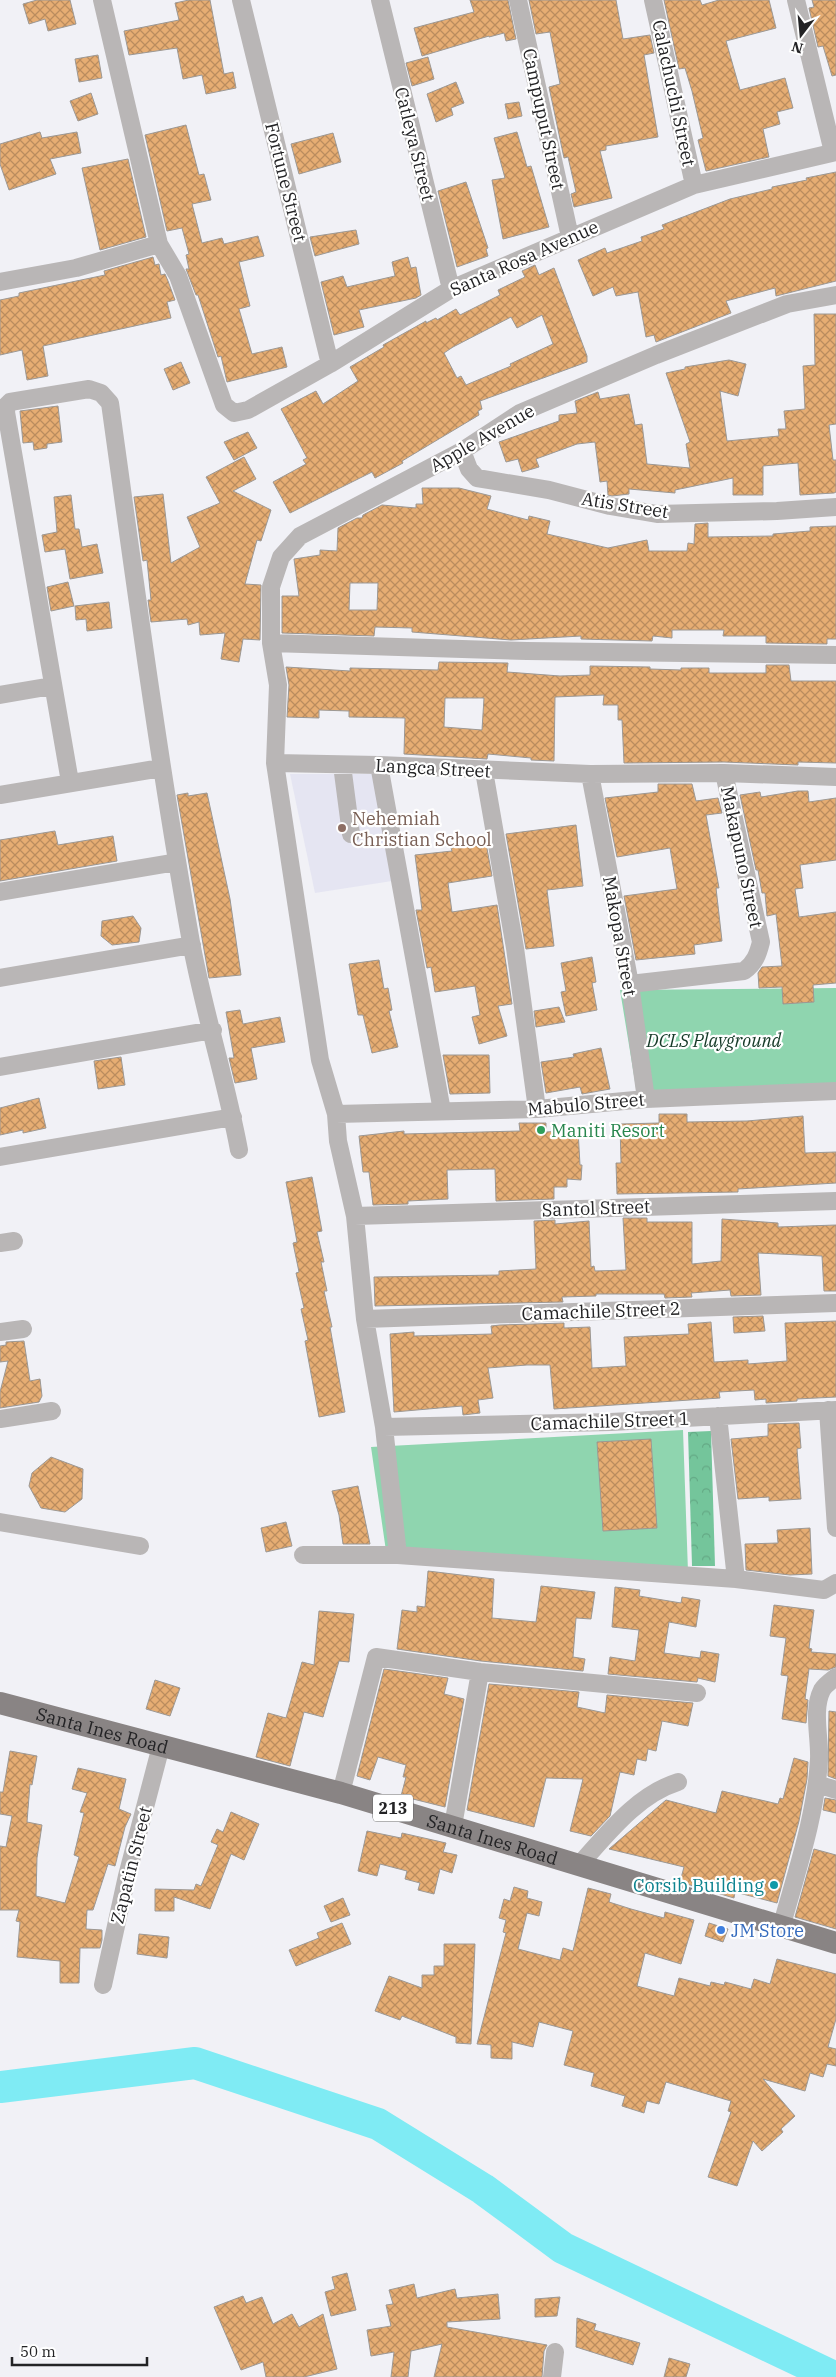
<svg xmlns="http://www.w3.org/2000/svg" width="836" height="2377" viewBox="0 0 836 2377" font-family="'IBM Plex Serif',serif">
<defs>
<pattern id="forest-crowns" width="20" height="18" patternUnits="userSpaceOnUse" patternTransform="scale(1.25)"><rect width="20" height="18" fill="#74c59b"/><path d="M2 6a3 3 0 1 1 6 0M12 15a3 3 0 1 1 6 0" fill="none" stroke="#64a985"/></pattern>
<pattern id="building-cross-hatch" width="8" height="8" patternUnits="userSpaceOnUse" patternTransform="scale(1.25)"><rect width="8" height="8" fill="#e6ad73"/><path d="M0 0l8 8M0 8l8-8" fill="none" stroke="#ba8c5e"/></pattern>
</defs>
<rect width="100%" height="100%" fill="#f1f1f6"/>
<path fill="#e5e5f2" d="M290,774H373L392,881L315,893Z"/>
<path fill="url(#forest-crowns)" d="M711,1431L715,1566H692L688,1432Z"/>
<path fill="#8fd5af" d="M836,988V1085L637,1094L620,990Z
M683,1430L688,1572L386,1551L371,1447Z"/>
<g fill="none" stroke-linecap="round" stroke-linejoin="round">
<path stroke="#7febf4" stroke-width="32" d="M0,2087L195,2063L378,2124L483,2189L563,2248L834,2377"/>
</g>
<path fill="url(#building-cross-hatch)" stroke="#9c9894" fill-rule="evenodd" d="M37,0H70L76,24L48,31L45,19L29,24L23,4Z
M189,0H210L224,74L233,72L236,88L206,94L202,75L183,79L177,48L129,55L124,31L179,20L175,3Z
M470,0H508L516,39L506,41L504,33L489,37V36L422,56L414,28L474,12Z
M529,0H616L623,39L650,35L654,53L644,55L658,137L606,146V150L600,151L612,198L574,207L571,194L576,192L568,157L564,158L549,87L560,84L550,32L536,34Z
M664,0H700L702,5L719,0H769L776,28L726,41L740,90L785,78L793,108L777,112L780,124L763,129L769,157L706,171L698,140L703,138L692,91L685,68L679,69Z
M812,0H836V75L832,76L823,46L818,47L809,8L814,7Z
M98,55L102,78L79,82L75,59Z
M428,57L434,79L412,86L406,63Z
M456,82L464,103L451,108L453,115L436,122L427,94Z
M91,93L98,114L78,121L70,101Z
M519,102L522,116L508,119L505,104Z
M186,125L199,175L204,174L211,200L192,204L202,243L222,238L224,244L258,236L264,256L239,262L250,306L239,309L252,354L282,347L287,367L227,382L221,356L218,357L198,295H196L186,269H189L186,255L189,254L182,228L167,231L145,135Z
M40,132L42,138L77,132L81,153L50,159L56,174L9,190L0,164V144Z
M517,132L527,167L531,166L549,227L503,239L492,180L505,178L494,138Z
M333,133L341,162L299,174L291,144Z
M128,159L146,237L100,250L82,168Z
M836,172V281L776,296L775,288L726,301L731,313L656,342L654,335L646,337L638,292L616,296L613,287L593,296L578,260L605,248L607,253L642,241L641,237L664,229L662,225L730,199L772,189V187L807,180L806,178Z
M466,182L488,248L486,249L488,256L457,267L438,191Z
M356,230L359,244L315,256L310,237Z
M153,257L155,265L159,264L161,275L165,274L168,281L175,300L167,302L171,318L43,346L48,376L27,380L22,350L0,355V300L19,296V293L105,275L104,271Z
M408,257L411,268L416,267L421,295L416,298L359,310L364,327L334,335L321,282L343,276L347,287L395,276L392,262Z
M535,265L539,275L554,268L587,356V362L480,401L482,409L478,411L479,415L402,461L403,463L375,478L372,472L290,513L273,482L306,464L303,460L307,458L281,409L316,391L323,404L358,381L350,367L384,347L383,345L426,321V323L436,318L437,320L456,309L460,315L500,295L498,290L525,277L522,271ZM542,315L553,344L510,364L511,366L466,385L461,376L457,378L444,353L453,347L511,317L517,328Z
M814,314H836V424L829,425L833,460H836V492L834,493L800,495L798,463L763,466V495H733V478L675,490V493L629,489V494L612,496L608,495L607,481L600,482L595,442L577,444L536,459L539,467L522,472L518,459L506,462L499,442L559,421V415L577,413L575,401L598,392L600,399L629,394L635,425L642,424L647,464L690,468L686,444L690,442L666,373L685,369V367L729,360L746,364L738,396L720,391L727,441L779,436L778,429H786L784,411L805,409L803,366L815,365Z
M181,362L190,383L173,390L164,369Z
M58,406L62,442L47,444V448L34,450L33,442L23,443L20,411Z
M248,432L257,448L234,460L224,442Z
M244,457L256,479L233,491L271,510L261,541L257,540L245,584L261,585L260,640L243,639L239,662L221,659L225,633L200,635L199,622L188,625L187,619L151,622L148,600H151L147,560L143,561L134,497L163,494L171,563L200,547L187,517L220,503L206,477Z
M422,488H459L491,496L487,509L528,520L529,516L550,521L547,534L608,548L647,540L649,551H687L688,543L694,544L695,524L708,523V537L773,536V534L810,531V527L836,526V639H827V644L766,643V636H723L724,630H672V638L653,636L652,641L581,639V636L511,640L412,632V628L375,627L374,636L282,633V596H299L294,559L320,555V550L337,551L338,528L357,518H362L363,515L382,505L416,508V504H423ZM350,583H378L377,610H349Z
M71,495L75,529H79L82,547L97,544L103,573L70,579L65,549L45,552L42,535L57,532L54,497Z
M68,582L74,606L51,611L47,587Z
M109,602L112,628L87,631L86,619L76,620L75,606Z
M439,662L508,663L507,672L560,676L590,675V666L650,667V669L681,670V668H709V673H766V665H789L791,681H836V763L798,762V765L724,762L624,763L622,720H618V705H603L604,695L555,697L554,761L531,760V758L488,754L487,759L404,754L405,718L349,717V711L319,710V718L287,717L289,685L286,667L350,671V668L438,670ZM445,698H484L482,730L444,727Z
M658,784H692L696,801L718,798L722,813L706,815L719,888H716L722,941L694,945L695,954L636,960L624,896L677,889L670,848L617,857L605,798L658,792Z
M798,791H808L809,802L836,798V860L800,865L803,888L795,889L799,917L836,912V983L813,985L814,1002L783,1004L782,987L759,988L758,973L762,967L782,966L776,914L767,916L765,893H762L758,870H756L740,795L760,792L761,797Z
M188,793V796L207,793L230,899L241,975L209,978L177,795Z
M576,825L583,886L547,890L554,946L526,949L506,834Z
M55,831L58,845L113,836L117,861L0,881V840Z
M486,843L492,876L448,883L452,912L497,905L512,1004L498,1006L507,1036L479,1044L472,1017L480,1015L475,986L435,992L431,967L427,968L416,910H422L415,855L452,851L451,848Z
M133,916L141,928L139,942L112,945L101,936L102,921Z
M592,957L596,982L592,983L597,1010L566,1016L561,992L566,991L561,963Z
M379,960L384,989L388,988L392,1010L389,1011L398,1047L372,1053L363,1015H358L349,964Z
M559,1007L565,1022L536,1027L534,1011Z
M240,1010L243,1024L280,1017L285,1042L251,1048L257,1079L235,1083L229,1058H234L226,1012Z
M601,1048L610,1089L582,1094L580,1087L546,1093L541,1062L574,1057L573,1054Z
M443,1055H489L490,1093L450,1094Z
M121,1057L125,1085L98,1089L94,1061Z
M39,1098L46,1128L23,1133V1130L0,1135V1108Z
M659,1114H687V1122L747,1121L803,1116L805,1153L836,1152V1183L738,1189V1192L617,1194L616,1163H621L620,1124L659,1123Z
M519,1123H546V1132L578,1130L580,1165H582L581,1180L567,1179V1187H554V1199L496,1201L495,1169L447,1170L448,1199L408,1201V1204L373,1205L369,1172H363L359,1136L404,1131V1134L520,1131Z
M312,1177L322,1231L317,1232L324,1262H321L327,1291H324L332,1327H330L345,1412L319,1417L305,1341L308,1340L301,1309L304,1308L296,1273L299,1272L293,1243L297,1242L286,1182Z
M623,1218H647V1222H692V1264L721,1261L722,1219L778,1223V1227L836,1225V1291H824L822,1256L758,1253L761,1295L731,1296L730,1290L691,1293L692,1297L665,1298L664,1294H596V1296L562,1297L563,1302L375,1306L374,1277L499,1275V1271L536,1269L534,1221L555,1220V1224L589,1221L591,1267L594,1266L595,1271L626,1270Z
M763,1316L765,1331L734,1333L733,1317Z
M836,1321V1397L797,1399V1401L766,1403V1399L755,1400L754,1390L719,1392L720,1398L554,1409L550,1365H527L488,1368L493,1398L478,1400L480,1413L463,1415L462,1406L394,1412L390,1334L414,1332V1336L492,1334L491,1326L500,1325L564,1323V1328L590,1327L592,1368L626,1366L624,1337L689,1334L688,1324L711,1322L714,1362L748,1360V1364L787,1361L785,1323Z
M24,1341L30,1381L40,1379L42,1396L39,1402L0,1408V1392L8,1361L0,1362V1346L6,1345V1342Z
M799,1423L801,1448L797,1449L801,1499L769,1501V1497L738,1499L731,1439L768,1436V1424Z
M651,1439L657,1528L603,1531L597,1442Z
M51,1457L83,1469L82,1499L65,1512L41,1508L29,1486L32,1473Z
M358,1486L370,1544H343L339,1515L332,1491Z
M286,1522L292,1546L266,1552L261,1528Z
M810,1528L812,1574L790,1575L746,1570L745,1544L778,1543L777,1530Z
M428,1571L494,1579L492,1618L536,1622L541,1586L595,1592L591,1619L576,1618L573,1657L585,1659L583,1671L481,1661L397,1649L402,1610L417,1612V1606L425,1607Z
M615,1587L640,1590L639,1596L681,1603L682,1597L700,1600L696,1627L669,1622L664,1653L700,1658L701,1651L719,1654L715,1682L698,1678L697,1682L608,1674L610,1657L635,1661L639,1630L612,1627Z
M774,1605L814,1610L809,1648L812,1649L811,1652L836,1654V1667L828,1670L809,1669L805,1699L808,1700L806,1723L782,1719L788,1676L781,1675L786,1638L770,1636Z
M319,1611L354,1614L349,1662L339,1661L323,1717L304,1712L290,1766L256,1757L268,1713L286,1718L302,1662L314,1665Z
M384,1669L448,1678L444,1694L464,1699L445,1807L401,1796L406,1777H403L406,1765L378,1757L370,1780L357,1776Z
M155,1680L180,1688L170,1716L146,1709Z
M489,1684L579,1692L577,1707L605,1713L607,1695L693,1703L688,1726L662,1721L656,1751L648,1749L646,1761L637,1759L634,1775L620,1772L610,1816L591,1836L570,1831L583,1779L546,1778L534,1827L467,1810Z
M829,1711L836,1712V1779L828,1776Z
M10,1751L37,1756L32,1785L30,1784L27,1822L42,1825L37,1858L36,1896L65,1903L79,1857L74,1855L84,1813L80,1812L87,1793L72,1789L78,1768L126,1779L119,1809L131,1814L125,1827L115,1866L108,1864L93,1910H87L86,1929L102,1930V1940L100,1948H80L79,1983H60V1961L17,1957L20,1922L16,1921L19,1910H0V1846L6,1847L12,1816L0,1814V1792H3Z
M794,1758L808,1762L807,1779L799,1821L777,1903L735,1892L734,1898L680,1882L684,1867L609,1849L666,1800L716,1813L722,1791L778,1804L780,1798L783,1799Z
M825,1798L836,1800V1813L823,1810Z
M231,1812L259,1824L244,1860L231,1854L210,1909L174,1897V1911H155V1889L194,1890L196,1884L201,1886L218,1845L211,1842L217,1829L223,1832Z
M367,1831L401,1838L402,1833L446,1843L443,1852L457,1855L452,1873L440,1869L434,1894L418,1890L420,1883L405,1879L407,1871L380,1864L377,1876L358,1871Z
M814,1849L836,1855V1929L795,1917Z
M514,1887L528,1891L527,1898L542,1902L539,1916L527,1913L518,1949L560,1960L563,1948L573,1951L588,1888L611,1894L609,1902L631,1909L664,1918L665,1912L694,1920L681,1964L645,1953L637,1986L674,1996L679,1978L710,1986L711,1982L724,1985L725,1982L751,1989L754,1979L770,1984L777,1959L836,1974V2019L828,2047L836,2049V2066L827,2064L823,2077L810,2073L805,2091L763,2079L795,2116L781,2129L783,2132L762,2151L753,2141L737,2186L708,2177L731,2112L728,2111L731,2101L666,2082L659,2104L647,2101L644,2113L622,2106L625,2096L591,2086L594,2073L564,2065L573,2031L539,2022L533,2047L512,2042V2059L491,2058V2045L477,2044L506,1933L503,1932L506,1920L499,1918L504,1899L510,1901Z
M343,1898L350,1915L331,1922L324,1906Z
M342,1923L351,1944L296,1966L289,1950L319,1938L317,1933Z
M709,1923L728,1929L723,1942L705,1936Z
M139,1934L169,1937L167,1958L137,1954Z
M444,1944H475L471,2044L456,2043V2037L402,2016L400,2020L375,2011L389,1976L422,1988V1975H434V1966H444Z
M347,2273L356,2310L331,2316L325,2292L335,2289L332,2277Z
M414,2284L417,2298L455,2289L457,2298L498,2294L500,2319L447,2322V2327L547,2345L544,2351L542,2377H434L442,2344L411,2351L408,2377H391L394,2352L371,2356L367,2330L391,2326L386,2305L393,2304L389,2290Z
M243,2296L246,2303L262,2297L273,2324L292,2314L299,2327L323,2314L337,2369L304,2377H266L263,2362L241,2370L214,2307Z
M560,2297L557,2316L535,2317V2299Z
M577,2318L596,2324L594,2330L640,2343L633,2365L576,2347Z
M669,2358L690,2364L686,2377H664Z"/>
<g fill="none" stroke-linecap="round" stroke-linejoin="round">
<path stroke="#b9b6b6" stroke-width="18" d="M102,0L159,244L178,276L224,405L234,413L248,410L330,364L451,289L694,185L836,152
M241,0L330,364
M380,0L451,289
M518,0L570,237
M653,0L694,185
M796,0L833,152
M0,282L76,268L159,244
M462,451L469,469L477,478L549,490L610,506L657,514L777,511L836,507
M271,643L527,651L836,655
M0,695L52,686
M275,763L379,765L590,774L724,773L836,777
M342,765L351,834
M379,765L442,1111
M484,771L515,948L537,1109
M590,774L630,984L646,1099
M70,782L6,412L7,405L10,402L89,389L101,393L110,403C135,583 159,763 191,942C204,1012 226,1080 239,1150
M0,795L161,768
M0,892L177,862
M0,978L192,945
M630,984L744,971C755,963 758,954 761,942L724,773
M0,1067L213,1030
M336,1114L537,1109L646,1099L836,1091
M0,1157L233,1117
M355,1216L836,1201
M0,1243L14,1241
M365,1319L836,1303
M0,1332L23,1329
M828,1410L836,1528
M718,1416L736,1579
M0,1419L52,1411
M384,1427L611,1422L836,1410
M0,1522L140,1546
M303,1555H398L736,1579L824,1590L836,1583
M398,1555L384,1427L365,1319L355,1216L338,1141L336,1114L320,1060L275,763L278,685L271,643V587L281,557L300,536L462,451L520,413L656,355L787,304L836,295
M817,1784L836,1790
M341,1793L376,1657L480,1672L697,1693
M453,1826L480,1672
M580,1864C608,1833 637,1795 678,1782
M781,1928C796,1873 816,1816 819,1759C820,1737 812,1710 822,1690C825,1685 832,1680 836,1677
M103,1985L127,1876L161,1746
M552,2377L555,2352"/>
<path stroke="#898484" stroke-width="22" id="s1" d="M0,1703L341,1793L836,1943"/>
</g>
<circle fill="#8d6e63" stroke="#fff" stroke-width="2" cx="342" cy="828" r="5"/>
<circle fill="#2e9e5b" stroke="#fff" stroke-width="2" cx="541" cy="1130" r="5"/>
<circle fill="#0f9aa8" stroke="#fff" stroke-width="2" cx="774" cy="1885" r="5"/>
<circle fill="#3f7fe0" stroke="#fff" stroke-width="2" cx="721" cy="1930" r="5"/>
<g text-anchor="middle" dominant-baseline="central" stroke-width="4.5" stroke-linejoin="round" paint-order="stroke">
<rect fill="#fff" stroke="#656566" stroke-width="1" x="373" y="1794.5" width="40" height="27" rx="4"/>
<g font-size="16" font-weight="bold" fill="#232325">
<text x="393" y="1808">213</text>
</g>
<g font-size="18" fill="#232325" stroke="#fff">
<text transform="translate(674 93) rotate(78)">Calachuchi Street</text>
<text transform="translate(544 119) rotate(78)">Campuput Street</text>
<text transform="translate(415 144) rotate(76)">Catleya Street</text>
<text transform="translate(286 182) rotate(76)">Fortune Street</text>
<text transform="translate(524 258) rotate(-24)">Santa Rosa Avenue</text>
<text transform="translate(482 438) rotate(-30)">Apple Avenue</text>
<text transform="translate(625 505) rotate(9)">Atis Street</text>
<text transform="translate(433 768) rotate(3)">Langca Street</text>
<text transform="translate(742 857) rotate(78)">Makapuno Street</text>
<text transform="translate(620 936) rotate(80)">Makopa Street</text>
<text transform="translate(586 1104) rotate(-5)">Mabulo Street</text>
<text transform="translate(596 1208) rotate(-2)">Santol Street</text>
<text transform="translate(601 1311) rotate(-2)">Camachile Street 2</text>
<text transform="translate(610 1421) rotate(-2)">Camachile Street 1</text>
<text stroke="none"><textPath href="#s1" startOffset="106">Santa Ines Road</textPath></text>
<text stroke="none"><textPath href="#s1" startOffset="511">Santa Ines Road</textPath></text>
<text transform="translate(131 1865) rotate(-76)">Zapatin Street</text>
</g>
<g font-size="18" fill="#785e54" stroke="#fff" text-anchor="start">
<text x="352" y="818">Nehemiah<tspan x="352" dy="21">Christian School</tspan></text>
</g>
<g font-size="18" font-style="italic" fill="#153927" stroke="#fff">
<text x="714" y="1040">DCLS Playground</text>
</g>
<g font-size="18" fill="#27864d" stroke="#fff" text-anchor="start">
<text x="551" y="1130">Maniti Resort</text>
</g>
<g font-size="18" fill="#0d838f" stroke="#fff" text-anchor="end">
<text x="764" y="1885">Corsib Building</text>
</g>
<g font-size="18" fill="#366cbe" stroke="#fff" text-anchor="start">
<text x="731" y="1930">JM Store</text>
</g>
</g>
<g transform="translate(801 35) rotate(196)" stroke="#ffffff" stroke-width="4" paint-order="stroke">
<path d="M0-4L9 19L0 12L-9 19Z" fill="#232325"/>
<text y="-8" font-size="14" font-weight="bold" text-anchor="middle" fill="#232325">N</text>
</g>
<path d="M12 2357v8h135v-8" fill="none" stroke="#232325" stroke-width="2.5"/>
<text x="20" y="2357" font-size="15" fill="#232325" stroke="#ffffff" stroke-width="4" paint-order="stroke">50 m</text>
</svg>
